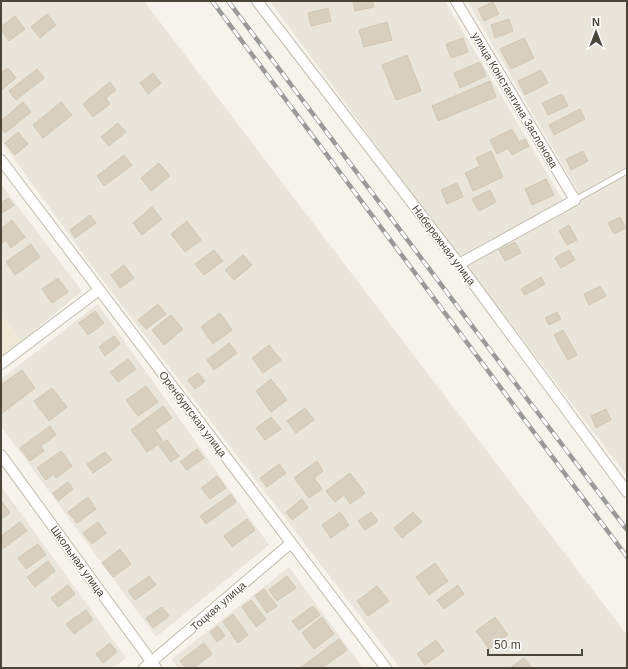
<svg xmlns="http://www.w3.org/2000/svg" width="628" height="669" viewBox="0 0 628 669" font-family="Helvetica,sans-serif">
<rect width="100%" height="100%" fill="#f6f3ec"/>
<path fill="#eae5da" d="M1,1H144L627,635V668H400L97,273L1,141Z
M270,1H445L563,200L458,257Z
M467,1H627V476L465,264L583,200Z
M1,184L82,291L22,341L1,315Z
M98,304L269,545L156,637L1,426V379Z
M1,486L126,658L113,668H1Z
M289,567L363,668H178L172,659Z"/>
<path fill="#efe8d6" d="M1,315L22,341L1,356Z"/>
<path fill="#d8cfc1" stroke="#d3c7b4" d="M353,1H373L374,7L355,11Z
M493,2L499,14L484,21L478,9Z
M328,8L331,21L311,26L308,13Z
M47,14L56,25L40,38L31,27Z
M15,16L25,29L9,41L1,30V27Z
M509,19L513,31L495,38L491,25Z
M387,22L392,40L364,47L359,30Z
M463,38L468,52L451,58L446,44Z
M524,38L534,58L511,69L500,49Z
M407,55L421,91L396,100L382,65Z
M480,62L486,76L460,88L454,73Z
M8,68L16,78L1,90V73Z
M37,69L44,78L16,100L9,91Z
M541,70L548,83L525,95L518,81Z
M153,73L161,83L148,94L140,83Z
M490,81L496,97L438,121L432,106Z
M110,82L116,90L106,98L110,104L93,117L83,104Z
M562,94L568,106L548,115L542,103Z
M23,102L31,112L5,133L1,128V121Z
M61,102L72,115L43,138L33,125Z
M580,109L585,119L554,135L549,125Z
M118,123L126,132L109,146L101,137Z
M512,129L519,142L525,139L529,146L512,155L508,148L497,154L490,140Z
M18,132L28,144L15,155L5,143Z
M491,151L503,177L473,191L465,173L480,166L476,158Z
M583,151L588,161L571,170L566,159Z
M124,155L132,165L104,186L97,176Z
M159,163L170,176L151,191L141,178Z
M546,179L554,195L532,205L525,189Z
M457,183L463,197L447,204L441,190Z
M490,190L496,202L479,211L472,199Z
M8,198L14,205L1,214V203Z
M152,207L162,219L142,235L133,223Z
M90,215L96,223L75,238L70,230Z
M620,217L626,228L614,234L608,223Z
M12,220L25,237L11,248L6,240L1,244V229Z
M187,221L201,240L185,252L171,234Z
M569,225L577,240L567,245L559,231Z
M515,242L521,253L505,261L499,250Z
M31,244L40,257L15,275L6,262Z
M214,250L223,261L204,275L195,264Z
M569,250L575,260L561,268L555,258Z
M243,255L252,265L234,280L225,270Z
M124,265L134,278L120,288L111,275Z
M541,277L545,284L525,295L521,289Z
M58,278L68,292L52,303L42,289Z
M600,286L606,296L589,305L584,294Z
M158,304L166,314L146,329L138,320Z
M95,311L104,323L88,335L79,323Z
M557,312L561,319L549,325L545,318Z
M220,313L232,330L213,344L201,327Z
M171,315L183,329L164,345L152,330Z
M563,330L577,355L568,360L554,335Z
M114,336L120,344L105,356L99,347Z
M229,343L237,353L214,370L207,360Z
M269,345L281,360L263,373L252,358Z
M128,359L136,369L118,382L110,372Z
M22,370L35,388L1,414V385Z
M198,373L205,381L195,389L188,380Z
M271,379L287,400L271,412L256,391Z
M146,386L158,402L138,416L126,400Z
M52,388L67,407L49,421L34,401Z
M163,406L172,418L155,430L163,441L147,452L131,430Z
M305,408L314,420L296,433L287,421Z
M606,409L611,420L596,428L591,416Z
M271,417L281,429L265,440L256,428Z
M50,426L56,435L41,446L44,451L30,461L20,448Z
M167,440L179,456L171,462L159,446Z
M197,449L204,458L187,470L180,462Z
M61,451L72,466L56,478L53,474L46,480L37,468Z
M105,452L112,460L93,473L87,464Z
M317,461L323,471L314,478L322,489L309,498L294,478Z
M279,464L286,473L267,487L260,478Z
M350,473L365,493L350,504L344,495L335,502L326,491Z
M217,476L226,488L210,499L201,488Z
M68,482L73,489L58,501L53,493Z
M231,494L236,502L206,524L200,516Z
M88,497L96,509L77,523L68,512Z
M302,499L308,508L292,520L286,512Z
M1,500L10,513L1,519Z
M340,512L349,525L331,538L322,525Z
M371,512L378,521L365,530L358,521Z
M413,512L422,522L402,538L394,528Z
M247,519L255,530L232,547L224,536Z
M20,522L27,531L1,550V536Z
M98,522L106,533L92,544L83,533Z
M38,544L46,555L26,569L18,558Z
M120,549L131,564L113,577L102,563Z
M48,561L55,571L35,587L27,577Z
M435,563L448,581L429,595L416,577Z
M149,576L156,585L135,600L128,591Z
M287,576L296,588L277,601L269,590Z
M68,585L75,594L58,607L51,598Z
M458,585L464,594L444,609L437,600Z
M377,586L389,601L368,616L357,601Z
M264,589L277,606L267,613L255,596Z
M251,600L266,619L256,627L242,607Z
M313,606L320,615L299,630L292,621Z
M162,607L169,616L153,628L146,618Z
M86,610L93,620L74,634L66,624Z
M233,614L248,635L238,643L223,622Z
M322,617L334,634L314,649L302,633Z
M495,617L508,635L489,649L476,631Z
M218,626L225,636L217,642L210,632Z
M339,639L347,650L322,668H300Z
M436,640L444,651L425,665L417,654Z
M110,643L117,652L103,663L96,654Z
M204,643L212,654L194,668H186L180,661Z
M524,658L532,668H510Z"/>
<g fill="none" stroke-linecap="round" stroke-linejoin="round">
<g stroke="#c2bbae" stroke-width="7">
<path id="service" d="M575,200L627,171"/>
</g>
<g stroke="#c2bbae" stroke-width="12">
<path id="minor" d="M257,1L459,264L627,492
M456,1L575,200L459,264
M1,160L386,668
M1,364L99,290
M1,455L156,668
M144,668L291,543"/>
</g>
<use href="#service" stroke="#fff" stroke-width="5"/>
<use href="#minor" stroke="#fff" stroke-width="10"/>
<g stroke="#9a9a9a" stroke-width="4.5">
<path id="rail" d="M212,1L627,557
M228,1L506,371L627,530"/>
</g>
<use href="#rail" stroke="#fff" stroke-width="3" stroke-dasharray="9" stroke-linecap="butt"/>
</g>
<g text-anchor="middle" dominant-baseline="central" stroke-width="3" stroke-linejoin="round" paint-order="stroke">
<g font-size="11" fill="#4b4439" stroke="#fff">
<text transform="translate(515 100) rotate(59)">улица Константина Заслонова</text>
<text transform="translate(444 245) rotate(53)">Набережная улица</text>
<text transform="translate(193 414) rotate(53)">Оренбургская улица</text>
<text transform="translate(78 561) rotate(54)">Школьная улица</text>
<text transform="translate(218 606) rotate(-41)">Тоцкая улица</text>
</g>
</g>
<rect width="628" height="669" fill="none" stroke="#4b4439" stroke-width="4"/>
<g transform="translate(596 32)" stroke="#ffffff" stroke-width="3" paint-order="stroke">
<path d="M0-3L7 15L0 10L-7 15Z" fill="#4b4439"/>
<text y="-6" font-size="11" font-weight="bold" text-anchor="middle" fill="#4b4439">N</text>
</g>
<path d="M488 649v6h94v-6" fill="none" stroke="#4b4439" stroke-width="2"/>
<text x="494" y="649" font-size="12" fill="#4b4439" stroke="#ffffff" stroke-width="3" paint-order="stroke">50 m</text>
</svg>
